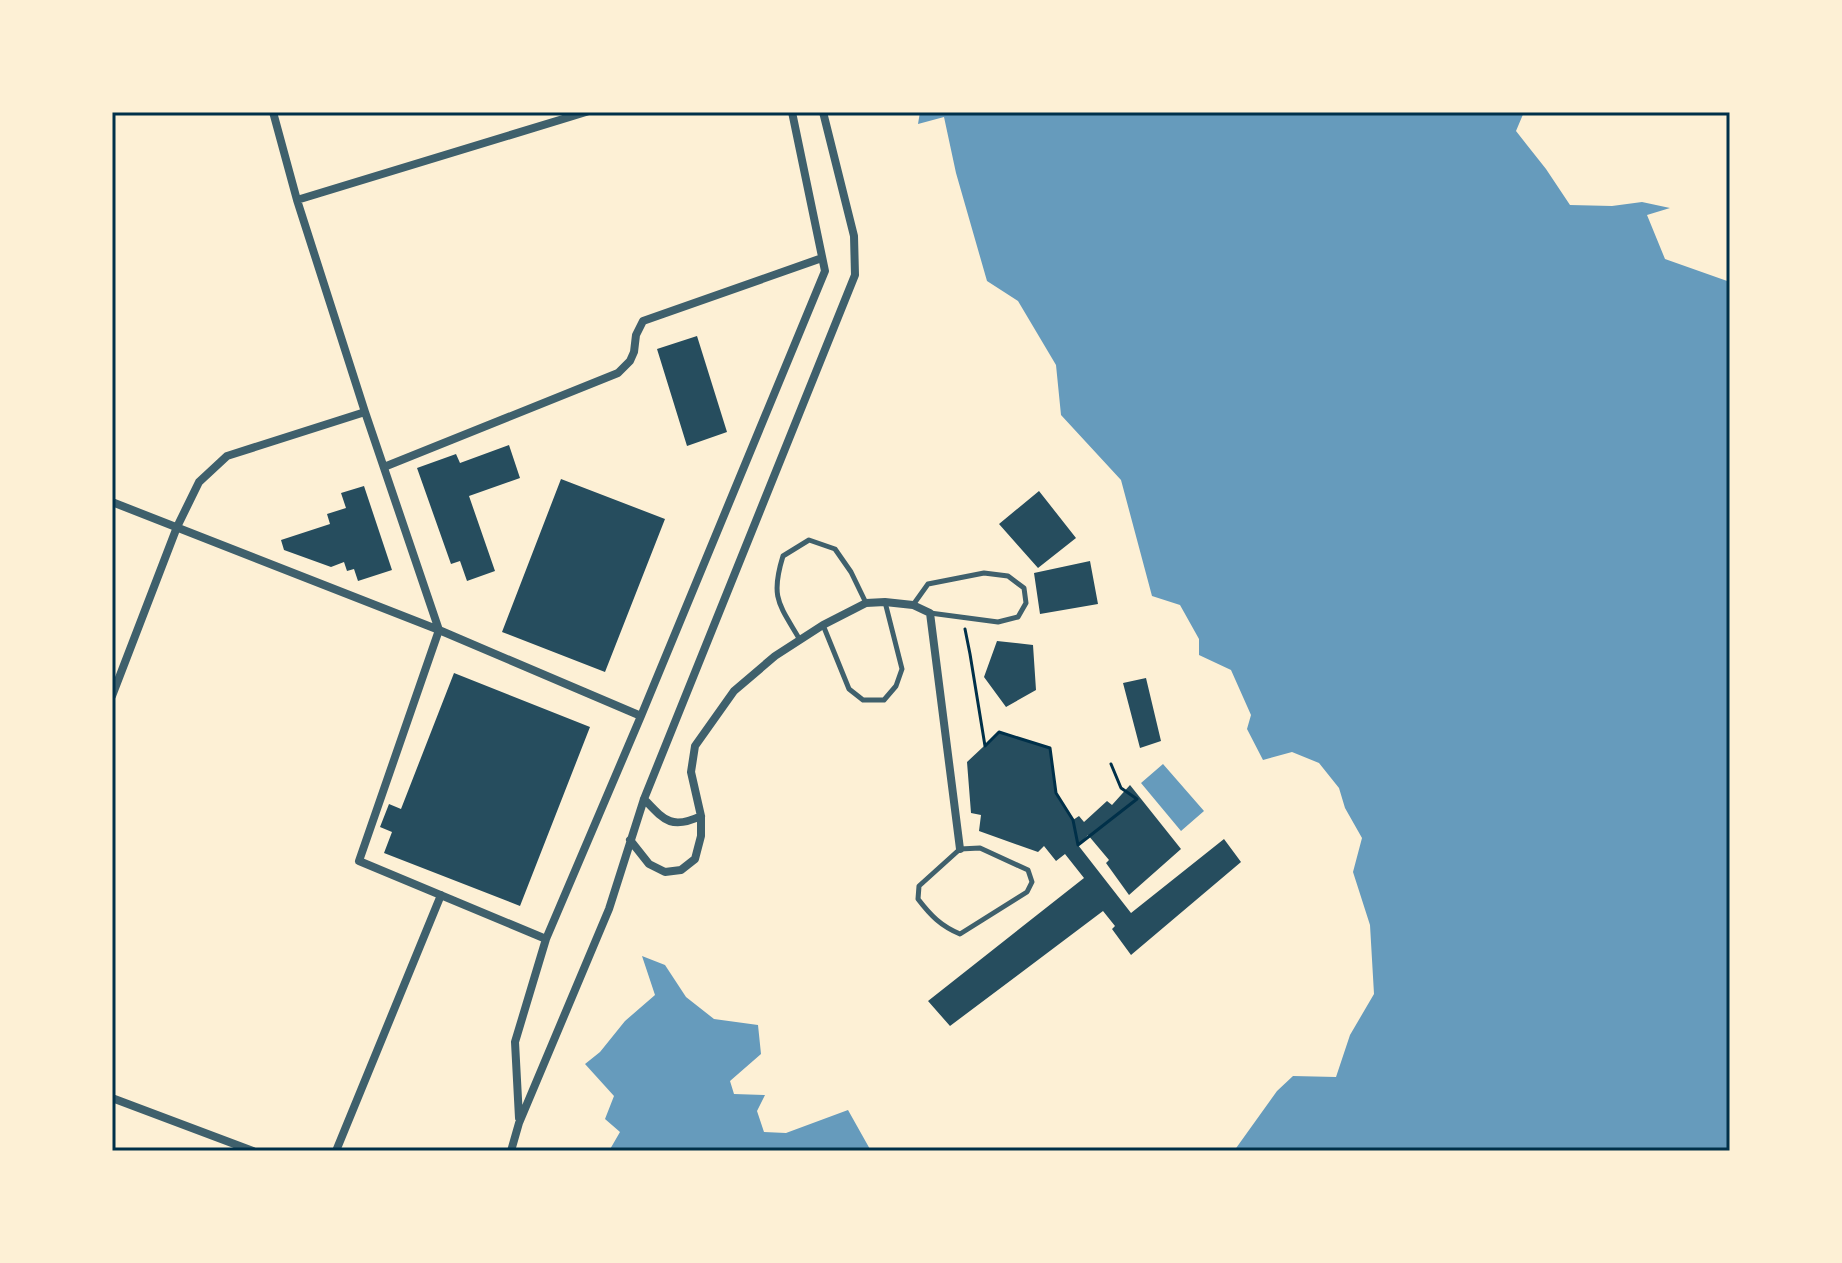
<svg xmlns="http://www.w3.org/2000/svg" width="1842" height="1263" viewBox="0 0 1842 1263" font-family="'IBM Plex Sans',sans-serif">
<rect width="100%" height="100%" fill="#fdf0d5"/>
<path fill="#669bbc" d="M920,112H1524L1516,131L1546,169L1570,205L1612,206L1642,202L1670,208L1647,215L1665,259L1730,282V1151H1234L1277,1091L1293,1076L1336,1077L1350,1035L1374,994L1370,925L1353,872L1362,838L1345,808L1339,788L1319,763L1292,752L1263,760L1247,729L1251,715L1231,670L1199,655V639L1180,605L1152,596L1121,480L1061,415L1056,365L1018,301L987,281L956,173L944,117L918,124Z
M1163,764L1204,811L1181,831L1141,783Z
M642,956L665,965L686,997L714,1019L758,1025L761,1054L730,1081L734,1094L765,1095L757,1111L764,1132L786,1133L848,1110L871,1151H609L620,1132L605,1119L614,1096L585,1064L600,1052L625,1021L655,995Z"/>
<path fill="#264d5e" d="M697,336L727,432L687,446L657,349Z
M509,445L520,478L469,496L495,571L467,581L460,561L451,564L417,468L456,454L460,463Z
M561,479L665,519L605,672L502,632Z
M364,486L392,570L358,581L354,569L347,571L344,562L331,567L284,550L281,540L330,524L327,514L346,508L341,493Z
M1039,491L1076,538L1038,568L999,524Z
M1090,561L1098,604L1040,614L1034,573Z
M997,641L1033,645L1036,690L1006,707L984,677Z
M454,673L590,727L520,906L384,853L392,832L380,827L389,804L401,809Z
M1146,678L1161,741L1140,748L1123,683Z
M999,732L1050,748L1056,793L1073,820L1079,816L1084,822L1107,801L1112,805L1130,785L1181,849L1129,895L1106,863L1109,860L1088,835L1078,845L1131,913L1224,839L1241,862L1131,955L1112,929L1115,926L1103,911L950,1026L928,1001L1084,878L1065,854L1056,861L1044,846L1038,852L979,831L981,815L971,813L967,762Z"/>
<g fill="none" stroke-linecap="round" stroke-linejoin="round">
<path stroke="#003049" stroke-width="3" d="M965,629L970,654L985,746L999,732L1050,748L1056,793L1073,820L1078,845L1137,799L1121,788L1111,764"/>
<path stroke="#3f606c" stroke-width="5" d="M913,605L928,584L984,573L1008,576L1024,588L1026,603L1018,617L998,622L930,613
M823,625L849,689L863,700H884L896,686L902,669L885,602
M800,640C779,604 770,598 783,556L809,540L835,549L851,572L866,603
M980,848L1028,870L1032,882L1027,892L960,934C941,926 931,916 918,899L919,886L960,849Z"/>
<path stroke="#3f606c" stroke-width="8" d="M273,112L297,200L365,412L439,630L359,861L546,939
M297,200L586,112
M384,467L618,373L630,361L634,352L636,335L643,321L822,258
M112,502L439,630L641,716
M112,696L177,527L199,482L227,456L365,412
M644,799C664,820 671,830 701,816
M630,840L649,864L665,872L681,870L695,859L701,836V816L691,772L695,746L734,691L775,656L823,625L866,603L885,602L913,605L930,613L960,849
M112,1098L253,1151
M519,1118L515,1042L546,939L641,716L825,271L792,112
M336,1151L441,895
M511,1151L519,1123L609,909L644,799L855,275L854,236L823,112"/>
</g>
<rect width="1842" height="1263" fill="none" stroke="#fdf0d5" stroke-width="228"/>
<rect x="114" y="114" width="1614" height="1035" fill="none" stroke="#003049" stroke-width="3"/>
</svg>
